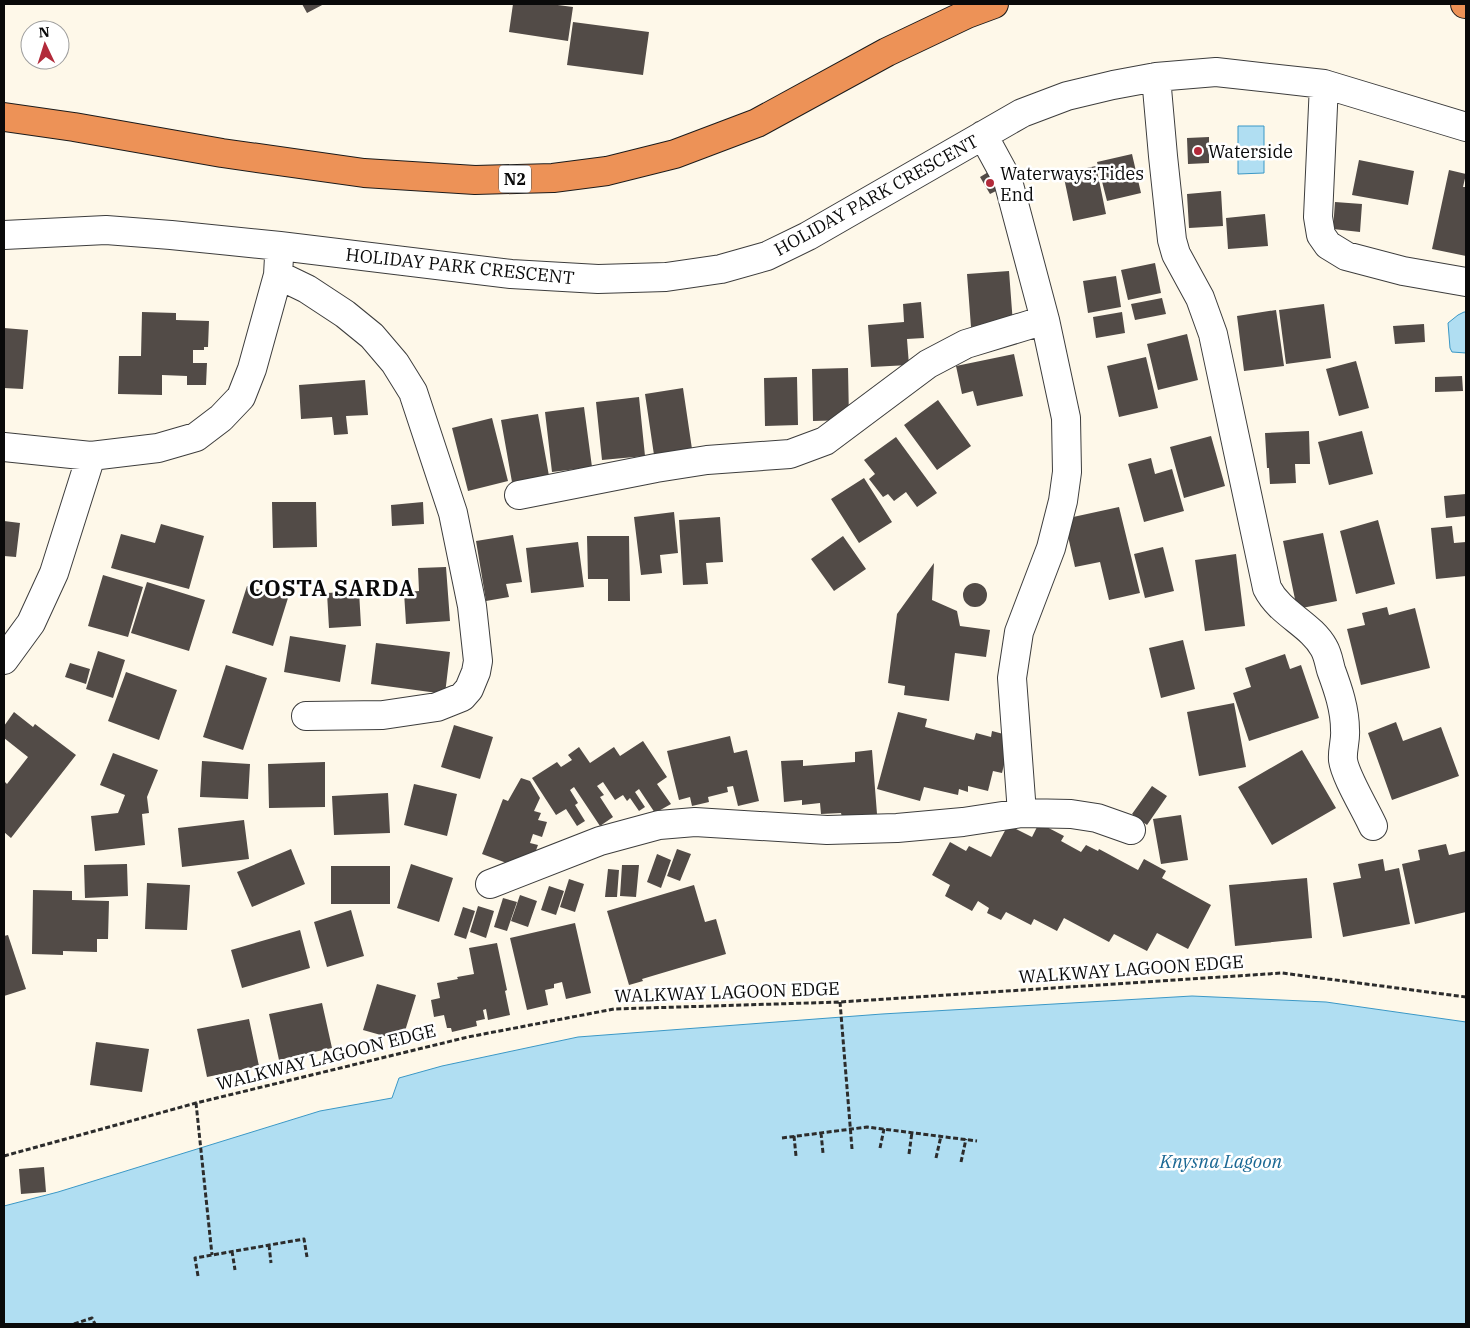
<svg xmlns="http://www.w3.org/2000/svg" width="1470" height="1328" viewBox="0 0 1470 1328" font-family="'IBM Plex Serif',serif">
<rect width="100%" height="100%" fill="#fef8e9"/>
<path fill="#b0def2" stroke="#3b98c6" d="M1238,126H1264V173L1238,174Z
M1464,312H1466V353L1452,352L1450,348L1448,323L1458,315Z
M1192,996L1326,1002L1466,1022V1324H4V1206L58,1192L320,1111L392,1098L399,1078L442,1066L578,1037L882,1014Z"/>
<path fill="#524b47" d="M302,4H324L307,13Z
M513,4H550L573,7L568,41L509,32Z
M573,22L649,32L643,75L567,65Z
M1209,137V163L1188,164L1187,138Z
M1132,154L1141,193L1107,201L1097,162Z
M1359,160L1414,171L1408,205L1352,195Z
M1096,166L1106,214L1073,221L1063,173Z
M1449,170L1466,174L1463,187H1466V256L1432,249Z
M990,171L1000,189L990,194L980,177Z
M1221,191L1223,226L1189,228L1187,194Z
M1335,202L1362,204L1360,232L1333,229Z
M1265,214L1268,246L1228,249L1226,218Z
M1155,263L1161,293L1128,300L1121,270Z
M1009,271L1013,324L971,327L967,274Z
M1116,276L1121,307L1088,313L1083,281Z
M1162,298L1166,314L1135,320L1131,304Z
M921,302L924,338L907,339L909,365L871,367L868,325L904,322L903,304Z
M1324,304L1331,358L1286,364L1279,310Z
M1276,310L1284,366L1244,371L1237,316Z
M142,312L176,313V320L209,321L208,347H204V350H193V363H207L206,385H187V376L162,375V395L118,394L119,356H141Z
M1122,312L1125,333L1096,338L1093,317Z
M1424,324L1425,342L1395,344L1393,326Z
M4,328L28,330L23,389L4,388L5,342H4Z
M1187,334L1198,380L1158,390L1147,344Z
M1014,354L1023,396L977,406L973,391L962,394L956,366Z
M1146,357L1158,408L1119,417L1107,366Z
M1356,361L1369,408L1339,416L1326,369Z
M848,368L849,420L813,421L812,369Z
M1462,376L1463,391L1435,392V377Z
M797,377L798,425L765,426L764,378Z
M365,380L368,415L346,416L348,434L334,435L332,417L301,419L299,385Z
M683,388L692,449L654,455L645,394Z
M639,397L645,456L602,460L596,402Z
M938,400L971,446L937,470L904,425Z
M584,407L592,467L552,472L545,412Z
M538,414L549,476L512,482L501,420Z
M492,418L508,481L468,491L452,428Z
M1309,431L1310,464H1295L1296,483L1270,484L1269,468H1267L1265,433Z
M1362,431L1373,474L1329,485L1318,442Z
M1211,436L1225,486L1184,498L1170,447Z
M896,437L937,493L917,507L906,492L894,501L888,494L883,497L869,479L875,474L864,460Z
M1151,458L1155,474L1172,469L1184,511L1144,522L1128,464Z
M864,478L892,522L859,543L831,499Z
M1466,494V516L1446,518L1444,496Z
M272,502H316L317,547L273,548Z
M423,502L424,524L392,526L391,505Z
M1119,507L1140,593L1109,600L1100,562L1075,567L1064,519Z
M674,512L678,553L660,555L662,573L641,575L634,517Z
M720,517L723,562L706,563L708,584L683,585L679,520Z
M1378,520L1395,584L1356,594L1340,531Z
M4,521L20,523L16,557L4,556Z
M161,524L204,536L189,589L111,568L121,534L155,543Z
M1452,526L1454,543L1466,542V576L1436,579L1431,528Z
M1323,533L1337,601L1297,609L1283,541Z
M513,535L522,582L506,584L509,597L486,601L476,541Z
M587,536H629L630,601H608V579H588Z
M843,536L866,569L834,591L811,559Z
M578,542L584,587L531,593L526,548Z
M1163,547L1174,591L1145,598L1134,554Z
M1236,554L1245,626L1205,631L1195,560Z
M934,563L932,600L957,611L960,626L990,630L986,657L955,653L949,701L904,695L905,686L888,683L897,614Z
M446,567L450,621L406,624L404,592L419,591L418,568Z
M103,575L143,587L128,637L88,626Z
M147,582L205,600L189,651L131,633Z
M963 595a12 12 0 1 1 24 0a12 12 0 1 1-24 0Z
M247,586L288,598L273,646L232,633Z
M359,591L361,626L329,628L327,593Z
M1387,607L1389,615L1415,608L1430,668L1361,685L1347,629L1365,625L1362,613Z
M290,636L346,645L340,682L284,672Z
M1183,640L1195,689L1161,698L1149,648Z
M376,643L450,652L445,694L371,684Z
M98,651L125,660L113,698L86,689Z
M1285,654L1290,669L1301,665L1319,718L1249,741L1233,693L1251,687L1245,668Z
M70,663L90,669L86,684L65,677Z
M226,665L267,678L243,750L203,737Z
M126,672L177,690L159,740L108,721Z
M1234,703L1246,767L1199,776L1187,712Z
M14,712L33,727L35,724L76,755L11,838L4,832V781L7,784L28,757L4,738V726Z
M898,712L927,719L925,727L974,740L976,733L991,737L992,731L1011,736L1002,773L993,771L988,791L968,786V792L959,789L958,795L924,787L920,801L877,789Z
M1396,722L1403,741L1441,727L1459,776L1392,800L1368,733Z
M454,725L493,737L480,779L441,767Z
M730,736L734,753L747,750L759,801L738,806L733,786L727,787L728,792L708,797L709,802L692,806L690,797L679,800L667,751Z
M643,741L667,777L657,784L671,804L655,813L639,789L635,792L645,807L639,811L630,798L627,801L623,795L615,800L603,782L597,786L604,795L600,797L613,817L600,826L574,787L570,790L578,803L575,805L585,821L577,826L566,809L556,815L532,778L557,762L561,767L572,760L568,755L579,747L590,763L614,747L620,756Z
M872,750L877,814L842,817L841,813L821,814L820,803L802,805V800L784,802L781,761L803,760V766L855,762V752Z
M1302,750L1336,808L1272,845L1238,787Z
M113,753L158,770L147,797L149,813L142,814L145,845L95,851L91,816L118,813L125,795L100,785Z
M202,761L250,764L248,799L200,797Z
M325,762V807L269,808L268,764Z
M521,778L530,781L540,798L534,811L541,813L538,820L547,822L542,837L533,834L530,843L538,845L532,861L523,869L482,854L503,799L508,801Z
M414,784L457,794L447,836L404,825Z
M1152,786L1167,796L1147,825L1132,814Z
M388,793L390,833L334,835L332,796Z
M1181,815L1188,860L1161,864L1153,819Z
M244,820L249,859L182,867L178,828Z
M1039,823L1064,836L1061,841L1081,852L1086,845L1098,851L1099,849L1138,870L1144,859L1166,871L1162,878L1211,905L1188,949L1157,933L1147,951L1114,934L1109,942L1064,918L1057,931L1034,919L1031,925L1006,912L1001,920L987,913L989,908L978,901L972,911L945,896L950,885L932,875L950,842L966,851L969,846L991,857L1008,825L1032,837Z
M1446,844L1449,855L1466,851V912L1415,924L1402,864L1420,860L1418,850Z
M291,849L305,884L252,907L237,872Z
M677,849L691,854L680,881L667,876Z
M657,854L671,860L661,888L647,882Z
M1383,859L1385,871L1399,868L1410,924L1343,937L1333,883L1361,878L1358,864Z
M127,864L128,896L85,898L84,865Z
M411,864L453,878L439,922L397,908Z
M622,865H639L636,897L620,896Z
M331,866H390V904H331Z
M608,869L619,870L617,897H605Z
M1307,878L1312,938L1235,946L1229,885Z
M569,879L584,884L575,912L560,907Z
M147,883L190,885L187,930L145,929Z
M694,885L705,922L716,919L726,954L642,979L643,981L629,985L607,911Z
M549,886L564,891L556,915L541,910Z
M33,890L72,891V900L109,901L108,939H97V952L63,951V955L32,954Z
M520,895L537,901L528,927L511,921Z
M503,898L517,902L507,931L494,927Z
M478,906L494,911L486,938L470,932Z
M463,907L475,911L466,939L454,935Z
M351,910L364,956L327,967L314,922Z
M575,923L591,993L566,999L562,982L554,984V988L545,990L548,1005L527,1010L510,938Z
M300,930L310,968L242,988L231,950Z
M8,935L26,989L4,996V936Z
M497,943L507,990L505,991L510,1015L488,1020L486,1009L483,1010L485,1019L476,1021L477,1026L452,1032L451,1028H447L444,1015L434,1017L431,1000L440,998L437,983L458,979L457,977L474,974L469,948Z
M377,984L416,995L402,1041L363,1030Z
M322,1003L332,1048L279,1060L269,1014Z
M249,1019L259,1066L207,1077L197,1029Z
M96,1042L149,1049L142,1092L90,1085Z
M44,1167L46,1192L21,1194L19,1169Z"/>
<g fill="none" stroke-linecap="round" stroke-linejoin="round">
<g stroke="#3d3d3d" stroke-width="30">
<path id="minor" d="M1156,77L1163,156L1172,240L1176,254L1200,298L1213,334L1267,588C1280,614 1311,624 1324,648C1328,655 1329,663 1331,670C1338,689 1345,709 1345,730C1346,740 1342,750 1343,760C1345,776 1366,810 1373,826
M1324,84L1318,217L1321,235L1328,245L1346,256L1403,271L1466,282
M983,135L1008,181L1045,320L1066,418L1067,472L1063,501L1051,548L1019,632L1012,678L1022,813
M4,235L106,230L171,235L280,246L511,274L598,279L666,277L721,269L767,256L808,236L1022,113L1067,96L1113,85L1156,77L1216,72L1324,84L1466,127
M278,275L307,289L345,314L372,336L395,363L413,392L453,513L472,606L478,661L476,672L469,689L462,697L437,707L383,715L306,716
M4,447L91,456L158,448L196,437L221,418L241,397L252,369L278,275L279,257
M519,495L656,468L707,460L790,454L825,441L928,364L966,344L1045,320
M4,660L31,623L54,573L91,456
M490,884L600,841L659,825L695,822L827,830L897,828L963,822L1022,813L1071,814L1097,818L1131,830"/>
</g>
<g stroke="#1b1b1b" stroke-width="30">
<path id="highway" d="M1465,4H1466
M4,117L74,127L222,153L364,173L475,180L553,178L607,171L675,154L757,123L887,52L967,14L994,4"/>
</g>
<path stroke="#2c2c2c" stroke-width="3" stroke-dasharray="5 2.5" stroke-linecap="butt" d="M840,1002L852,1149
M196,1103L212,1255
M821,1133L823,1153
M794,1136L796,1156
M782,1138L867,1127L977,1141
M880,1148L884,1129
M909,1154L912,1132
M4,1156L196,1103L468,1037L614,1009L840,1002L1282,973L1466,997
M936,1158L941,1136
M961,1162L966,1139
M269,1245L271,1263
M232,1251L235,1270
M198,1276L195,1258L304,1239L307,1257
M74,1324L92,1318L95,1324"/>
<use href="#minor" stroke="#fff" stroke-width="28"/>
<use href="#highway" stroke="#ed9257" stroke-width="28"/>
</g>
<g fill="#b22a3a" stroke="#fff" stroke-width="2">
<circle cx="1198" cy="151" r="5"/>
<circle cx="990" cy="183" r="5"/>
</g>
<g text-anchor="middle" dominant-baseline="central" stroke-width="5" stroke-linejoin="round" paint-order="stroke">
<rect fill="#fff" stroke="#545454" stroke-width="1" x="499" y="165.5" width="32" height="27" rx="4"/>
<g font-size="16" font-weight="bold" fill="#0a0a0a">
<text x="515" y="179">N2</text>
</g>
<g font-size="18" fill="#0a0a0a" stroke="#fff" text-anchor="start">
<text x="1208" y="151">Waterside</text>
<text x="1000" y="173">Waterways;Tides<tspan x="1000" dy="21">End</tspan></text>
</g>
<g font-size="18" fill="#0a0a0a" stroke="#fff">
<text transform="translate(876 195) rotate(-29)">HOLIDAY PARK CRESCENT</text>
<text transform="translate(460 266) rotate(6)">HOLIDAY PARK CRESCENT</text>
<text transform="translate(1131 969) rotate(-4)">WALKWAY LAGOON EDGE</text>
<text transform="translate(727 992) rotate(-2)">WALKWAY LAGOON EDGE</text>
<text transform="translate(326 1057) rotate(-14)">WALKWAY LAGOON EDGE</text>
</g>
<g font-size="19" font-style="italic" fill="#1b6894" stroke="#fff">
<text x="1221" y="1161">Knysna Lagoon</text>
</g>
<g font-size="22" font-weight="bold" letter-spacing="1" fill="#0a0a0a" stroke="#fff">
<text x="332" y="587">COSTA SARDA</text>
</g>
</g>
<rect width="1470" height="1328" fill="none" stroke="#0a0a0a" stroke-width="10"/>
<g transform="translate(45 45) rotate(356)"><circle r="24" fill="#ffffff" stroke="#9d9d9d"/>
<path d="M0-4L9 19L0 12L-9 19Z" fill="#b22a3a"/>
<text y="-8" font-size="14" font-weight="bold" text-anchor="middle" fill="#0a0a0a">N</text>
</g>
</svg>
